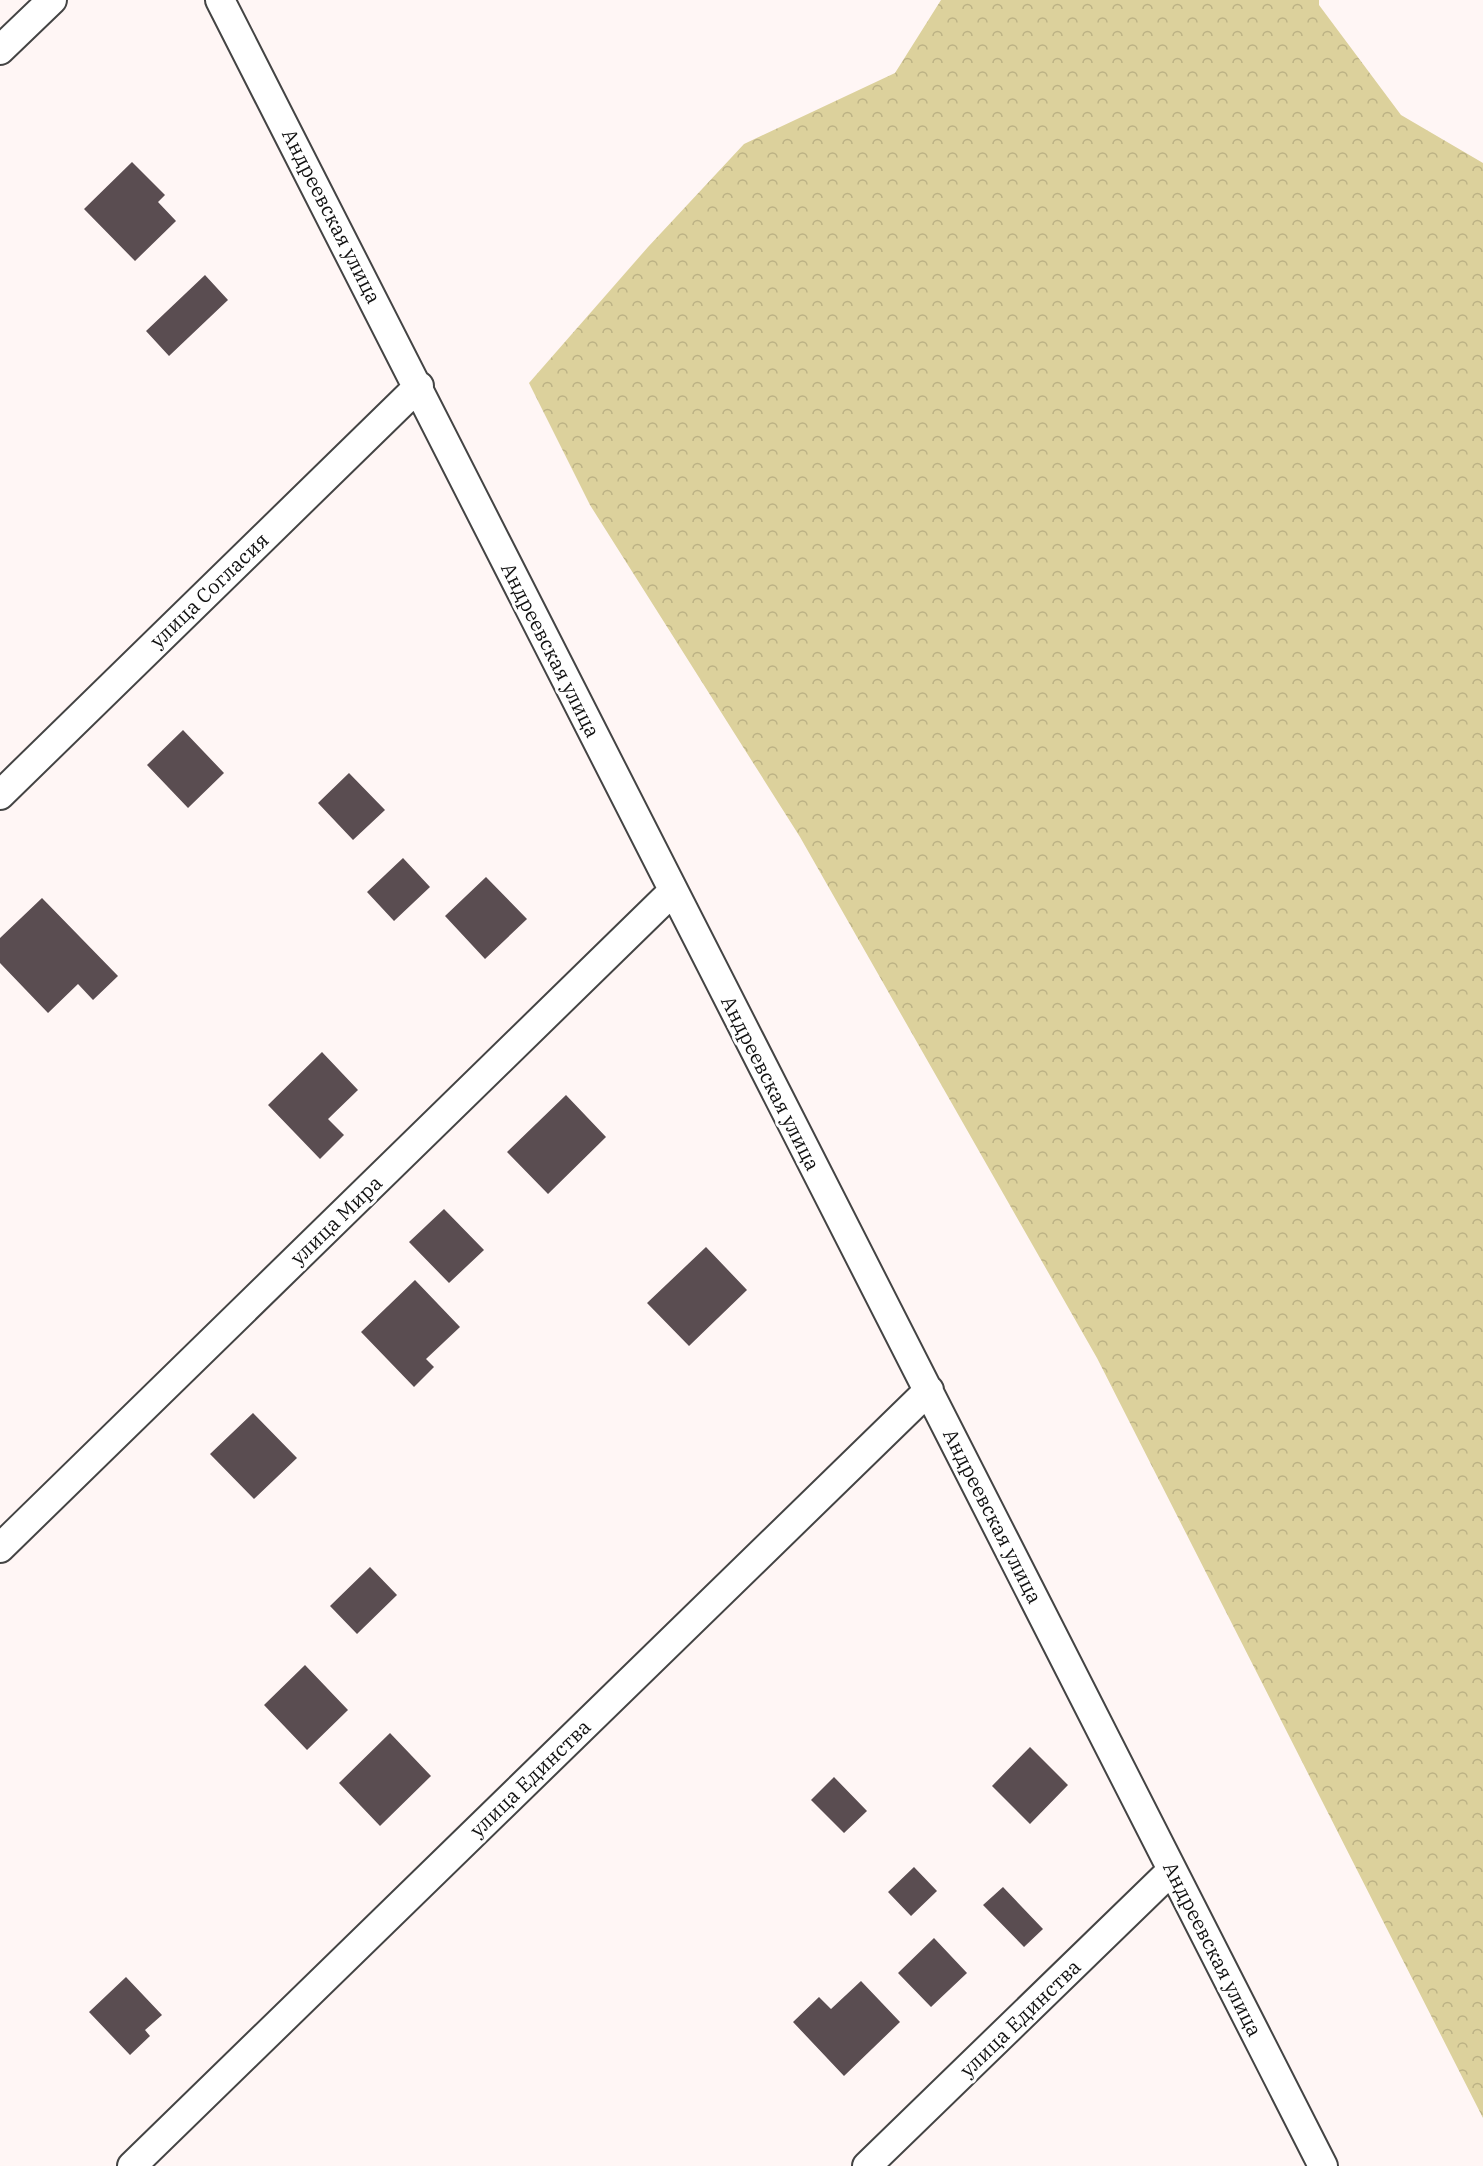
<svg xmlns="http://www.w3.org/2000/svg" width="1483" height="2166" viewBox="0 0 1483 2166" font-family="'IBM Plex Serif',serif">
<defs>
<pattern id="forest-crowns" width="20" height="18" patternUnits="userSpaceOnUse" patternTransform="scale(1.5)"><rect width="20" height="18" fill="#dcd19c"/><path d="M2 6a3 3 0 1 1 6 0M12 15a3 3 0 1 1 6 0" fill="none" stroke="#bcb285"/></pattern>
</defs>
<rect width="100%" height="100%" fill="#fff6f5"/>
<path fill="url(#forest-crowns)" d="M941,0H1319V5L1401,115L1483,163V2118L1097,1358L800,837L590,505L529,383L648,247L744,144L895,73Z"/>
<path fill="#5a4d51" d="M132,162L165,195L158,202L176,221L135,261L84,209Z
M205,275L228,300L169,356L146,331Z
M183,730L224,773L188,808L147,765Z
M349,773L385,810L353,840L318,803Z
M403,858L430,887L394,921L367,892Z
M486,877L527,919L485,959L445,916Z
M42,898L118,976L93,1000L78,984L48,1013L0,963V938Z
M322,1052L358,1090L328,1119L344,1135L320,1159L268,1105Z
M566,1095L606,1137L548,1194L507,1152Z
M444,1209L484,1250L449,1283L409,1242Z
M706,1247L747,1290L689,1346L647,1303Z
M415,1280L460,1327L426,1359L434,1367L414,1387L361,1332Z
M253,1413L297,1458L254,1499L210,1454Z
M370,1567L397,1595L357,1634L330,1606Z
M305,1665L348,1710L307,1750L264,1705Z
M390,1733L431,1776L380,1826L339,1783Z
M1030,1747L1068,1785L1030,1824L992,1786Z
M834,1777L867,1811L844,1833L811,1800Z
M914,1867L937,1891L911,1916L888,1892Z
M1003,1887L1043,1929L1024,1947L983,1905Z
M934,1938L967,1973L931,2007L898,1973Z
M126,1977L162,2015L145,2030L150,2036L130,2055L89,2012Z
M861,1981L900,2022L844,2076L793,2022L819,1997L831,2009Z"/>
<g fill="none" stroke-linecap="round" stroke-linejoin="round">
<g stroke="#444" stroke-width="32">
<path id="minor" d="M220,0L1323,2166
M0,50L52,0
M0,795L419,386
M0,1548L672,892
M132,2166L929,1390
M867,2166L1172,1870"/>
</g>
<use href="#minor" stroke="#fff" stroke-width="28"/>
</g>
<g text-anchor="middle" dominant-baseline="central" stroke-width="6" stroke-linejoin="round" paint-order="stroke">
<g font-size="20" fill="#111" stroke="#fff">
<text transform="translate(332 216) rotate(63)">Андреевская улица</text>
<text transform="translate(209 590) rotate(-44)">улица Согласия</text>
<text transform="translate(551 650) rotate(63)">Андреевская улица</text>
<text transform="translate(771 1083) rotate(63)">Андреевская улица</text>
<text transform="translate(336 1220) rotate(-44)">улица Мира</text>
<text transform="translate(993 1516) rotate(63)">Андреевская улица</text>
<text transform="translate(530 1778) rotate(-44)">улица Единства</text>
<text transform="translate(1213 1949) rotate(63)">Андреевская улица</text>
<text transform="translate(1020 2018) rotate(-44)">улица Единства</text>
</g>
</g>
</svg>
